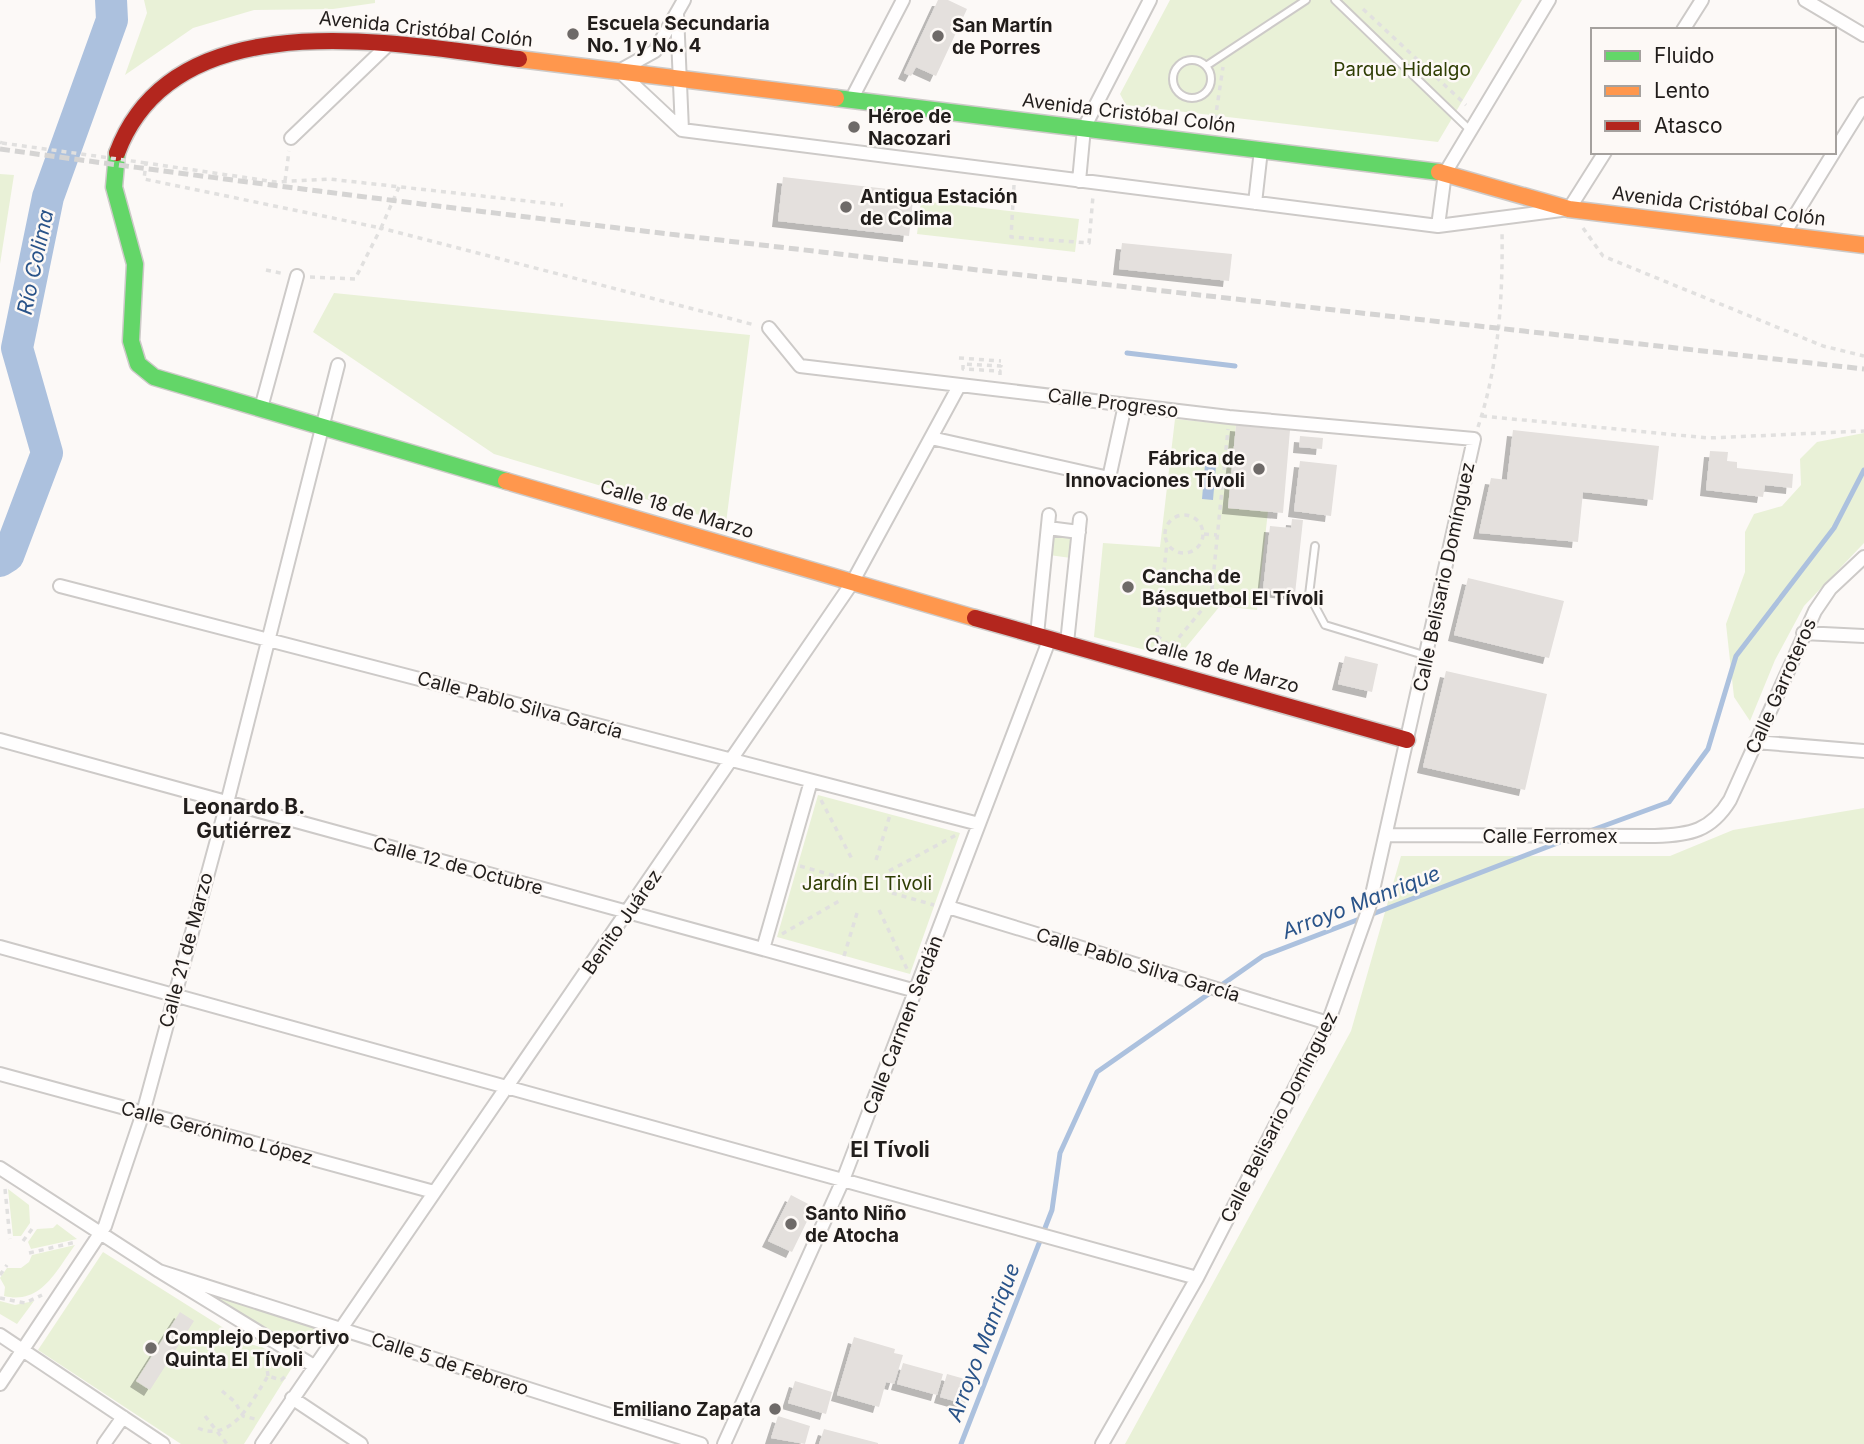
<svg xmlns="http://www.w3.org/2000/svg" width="1864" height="1444" viewBox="0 0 1864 1444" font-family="Inter,sans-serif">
<defs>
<filter id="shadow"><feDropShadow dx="-6" dy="6" stdDeviation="0" flood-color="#0004"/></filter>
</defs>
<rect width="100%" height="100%" fill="#fcf9f7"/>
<path fill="#e9f1d7" d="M144,0H375V3L333,9L254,10L193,28L125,75L147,13Z
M1170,0H1522L1438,142L1126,105L1120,94Z
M0,174L14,175L0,264Z
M921,201L1079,219L1075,252L917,234Z
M334,293L750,335L726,523L494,454L313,332Z
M1175,419L1236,425L1228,508L1268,511L1257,610L1220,606L1183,651L1181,659L1094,637L1103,543L1160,547Z
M1864,433V543L1804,606L1775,660L1750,721L1734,697L1726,624L1745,572V532L1754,514L1782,506L1801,485L1800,459L1817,442Z
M1051,533L1073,536L1071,558L1049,555Z
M818,795L960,833L910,974L777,937Z
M1864,808V1444H1125L1351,1031L1401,856H1670L1733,830Z
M8,1189L29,1205L30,1223L21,1236H13Z
M57,1224L77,1239L31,1249L28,1242L37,1229L53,1228Z
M75,1245C56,1271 41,1305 4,1296L5,1287L0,1278L7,1268H21L29,1262L32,1255Z
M103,1252L249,1344L262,1347L293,1366L244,1444H181L38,1350Z
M222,1296L315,1327L302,1348L220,1301Z
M0,1301L15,1305L34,1301L17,1324L0,1314Z"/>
<path fill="#acc1de" d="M1206,453L1217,454L1213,500L1202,499Z"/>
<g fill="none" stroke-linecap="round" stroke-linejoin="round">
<path stroke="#acc1de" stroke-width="5" d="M1127,353L1235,366
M1587,832L1669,802L1708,749L1736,656L1834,528L1864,470
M961,1444L1052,1210L1060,1153L1097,1072L1263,956L1568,839"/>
<path stroke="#acc1de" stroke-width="32" d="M0,561L8,556L47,453L17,348L48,197L112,20L111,0"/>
</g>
<path fill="#e4e0dd" filter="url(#shadow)" d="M938,0H948L967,9L936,76L916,67L911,76L904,73Z
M783,177L914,192L909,236L778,221Z
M1122,243L1232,254L1229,281L1119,269Z
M1236,425L1290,430L1283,513L1228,508Z
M1513,430L1659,446L1653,500L1583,492L1578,542L1479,533L1491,478L1507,480Z
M1300,436L1323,438L1322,449L1299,447Z
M1710,451L1728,452L1727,461L1737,462V468L1793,474L1792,488L1765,485L1763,497L1706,490Z
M1300,461L1337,465L1331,516L1294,511Z
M1292,519L1303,520L1295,594L1263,590L1270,526L1291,528Z
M1468,578L1564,601L1549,658L1454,635Z
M1345,656L1378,664L1372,692L1338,684Z
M1446,671L1547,694L1525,790L1423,767Z
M791,1195L814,1207L792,1252L768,1241Z
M180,1312L194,1321L150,1390L136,1381Z
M854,1337L895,1349L894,1353L903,1355L894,1384L886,1382L879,1407L837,1395Z
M903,1363L943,1374L937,1395L897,1384Z
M947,1374L972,1381L965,1404L940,1397Z
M795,1381L832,1392L826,1414L788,1403Z
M778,1416L810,1426L805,1444L771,1438Z
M824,1429L878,1443V1444H819Z"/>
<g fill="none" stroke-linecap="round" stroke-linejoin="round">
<g stroke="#cdcac8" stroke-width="10">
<path id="lane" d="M1335,0L1471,131
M1173 79a19 19 0 1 1 38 0a19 19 0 1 1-38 0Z
M1206,66L1306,0
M1315,546L1309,595L1325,625L1427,656"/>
</g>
<g stroke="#cdcac8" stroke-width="16">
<path id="street" d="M684,0L655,51L619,71L682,130L1438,226L1569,209L1605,152
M1805,0L1864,35
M677,14L682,130
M1683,30L1702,0
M851,100L903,0
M291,138L390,43
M1834,152L1864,104
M1079,181L1084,128L1150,0
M1255,203L1261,150
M1438,226L1445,173L1549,0
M1783,235L1834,152
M769,328L800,366L1229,417L1474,439L1369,908L1328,1023L1197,1278L1102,1444
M261,408L297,276
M931,438L1109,478L1125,405
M1048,528L1079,532
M60,586L979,824
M1803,633L1864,636
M1037,635L1049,515
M1067,643L1080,519
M0,740L916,991
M1755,742L1864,751
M1386,835L1655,836C1690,835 1711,831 1730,800L1815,611L1830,589L1864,557
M948,907L1328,1023
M0,947L1197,1278
M763,949L811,781
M0,1074L434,1192
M0,1168L159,1271L314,1366
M159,1271L701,1444
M0,1335L163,1444
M0,1384L105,1226L143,1113L227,803L338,365
M292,1398L361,1444
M104,1444L123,1417
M262,1444L852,583L959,386
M724,1444L843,1180L1050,638"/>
</g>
<g stroke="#cdcac8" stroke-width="19">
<path id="fast" d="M836,98L1439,172
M117,153L114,187L135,264L131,341L138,364L154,377L506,481"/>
</g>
<g stroke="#cdcac8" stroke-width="19">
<path id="slow" d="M519,59L836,98
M1439,172L1569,209L1864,245
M506,481L975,618"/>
</g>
<g stroke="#cdcac8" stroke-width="19">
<path id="jam" d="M117,153C174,0 393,43 519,59
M975,618L1407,740"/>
</g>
<path stroke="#e1e0df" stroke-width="3.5" stroke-dasharray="5 5" stroke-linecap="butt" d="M1363,9L1466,105
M1215,120L1223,67
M0,142L2,143
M285,181L289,151
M1014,185L1011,237L1089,243L1093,196
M399,187L381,228L144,179L146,163L276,182L329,179L563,205
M1583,228L1603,256L1823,346L1864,356
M266,270L285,274
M310,277L355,279L381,228L755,325
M959,358L1001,361
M1000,375V371L963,369V364L1001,366V361
M1482,416L1708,438L1864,431
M1478,427C1499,365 1503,295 1502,230
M1165 534a19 19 0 1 1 38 0a19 19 0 1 1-38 0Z
M1204,534L1217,535
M1157,636L1171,646
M1155,652L1167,543
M1166,653L1211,599L1228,429
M821,800L853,861
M876,860L890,815
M800,866L839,877
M889,871L958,834
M892,893L934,905
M879,910L907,969
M782,934L841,900
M844,956L857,913
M5,1189L10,1239
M23,1241L35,1225
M29,1253L76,1242
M0,1275L7,1265
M0,1298L25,1303L42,1295
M268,1376L267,1368L277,1359
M222,1391L235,1402L243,1416L259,1420
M205,1416L227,1444
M198,1428C232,1444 253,1399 268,1376L281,1380L287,1375"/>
<use href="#lane" stroke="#fffefe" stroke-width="6"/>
<use href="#street" stroke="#fffefe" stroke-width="12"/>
<use href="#fast" stroke="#63d668" stroke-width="16"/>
<use href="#slow" stroke="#ff974d" stroke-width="16"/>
<use href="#jam" stroke="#b3261e" stroke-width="16"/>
<path stroke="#d5d4d3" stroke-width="5" stroke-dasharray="10 5" stroke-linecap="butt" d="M0,149C620,234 1242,299 1864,369"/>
<path stroke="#e1e0df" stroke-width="3.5" stroke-dasharray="5 5" stroke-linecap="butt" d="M2,143L146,163"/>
</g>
<g fill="#6e6a68" stroke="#fdf9f6" stroke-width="2.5">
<circle cx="573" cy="34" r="7"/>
<circle cx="938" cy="36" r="7"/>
<circle cx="854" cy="127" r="7"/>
<circle cx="846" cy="207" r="7"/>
<circle cx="1259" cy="469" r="7"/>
<circle cx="1128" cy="587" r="7"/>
<circle cx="791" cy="1224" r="7"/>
<circle cx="151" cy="1348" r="7"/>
<circle cx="775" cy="1409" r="7"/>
</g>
<g text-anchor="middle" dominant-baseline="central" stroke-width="5" stroke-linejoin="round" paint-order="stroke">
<g font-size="19" font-weight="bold" fill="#211d1b" stroke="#fdf9f6" text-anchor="start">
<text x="587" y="23">Escuela Secundaria<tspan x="587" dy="22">No. 1 y No. 4</tspan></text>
<text x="952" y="25">San Martín<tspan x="952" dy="22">de Porres</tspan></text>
<text x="868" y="116">Héroe de<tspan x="868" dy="22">Nacozari</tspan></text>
<text x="860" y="196">Antigua Estación<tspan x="860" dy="22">de Colima</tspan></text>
<text x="1245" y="458" text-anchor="end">Fábrica de<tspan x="1245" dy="22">Innovaciones Tívoli</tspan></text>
<text x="1142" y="576">Cancha de<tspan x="1142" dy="22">Básquetbol El Tívoli</tspan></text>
<text x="805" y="1213">Santo Niño<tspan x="805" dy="22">de Atocha</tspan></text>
<text x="165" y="1337">Complejo Deportivo<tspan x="165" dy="22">Quinta El Tívoli</tspan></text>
<text x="761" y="1409" text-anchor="end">Emiliano Zapata</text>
</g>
<g font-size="19" fill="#211d1b" stroke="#fdf9f6">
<text transform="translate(426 29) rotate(6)">Avenida Cristóbal Colón</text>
<text transform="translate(1129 113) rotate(7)">Avenida Cristóbal Colón</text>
<text transform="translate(1719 206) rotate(7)">Avenida Cristóbal Colón</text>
<text transform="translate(1113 403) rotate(7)">Calle Progreso</text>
<text transform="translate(677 509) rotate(17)">Calle 18 de Marzo</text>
<text transform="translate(1444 577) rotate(-78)">Calle Belisario Domínguez</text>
<text transform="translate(1222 665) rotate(16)">Calle 18 de Marzo</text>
<text transform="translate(1781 686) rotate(-66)">Calle Garroteros</text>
<text transform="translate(520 705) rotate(15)">Calle Pablo Silva García</text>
<text x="1550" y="836">Calle Ferromex</text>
<text transform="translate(458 866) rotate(15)">Calle 12 de Octubre</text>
<text transform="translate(622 922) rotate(-55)">Benito Juárez</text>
<text transform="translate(186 950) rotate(-75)">Calle 21 de Marzo</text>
<text transform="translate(1138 965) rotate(17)">Calle Pablo Silva García</text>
<text transform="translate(903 1025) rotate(-69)">Calle Carmen Serdán</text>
<text transform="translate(1279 1117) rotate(-63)">Calle Belisario Domínguez</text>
<text transform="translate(217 1133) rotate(15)">Calle Gerónimo López</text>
<text transform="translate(450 1364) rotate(18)">Calle 5 de Febrero</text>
</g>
<g font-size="19" fill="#2f3e04" stroke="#fdf9f6">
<text x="1402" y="69">Parque Hidalgo</text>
<text x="867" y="883">Jardín El Tivoli</text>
</g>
<g font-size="21" font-style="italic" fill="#295389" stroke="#fdf9f6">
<text transform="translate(35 262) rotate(-78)">Río Colima</text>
<text transform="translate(1361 902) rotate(-21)">Arroyo Manrique</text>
<text transform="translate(983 1342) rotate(-69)">Arroyo Manrique</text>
</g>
<g font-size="21" font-weight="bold" fill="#211d1b" stroke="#fdf9f6">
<text x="244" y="806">Leonardo B.<tspan x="244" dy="24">Gutiérrez</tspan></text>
<text x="890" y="1149">El Tívoli</text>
</g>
</g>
<rect x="1591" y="28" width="245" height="126" fill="#fdf9f6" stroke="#a5a19e" stroke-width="2"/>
<rect x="1605" y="51" width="35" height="10" fill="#63d668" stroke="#a5a19e" stroke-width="2"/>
<text x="1654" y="63" font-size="21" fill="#211d1b">Fluido</text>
<rect x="1605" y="86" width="35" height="10" fill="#ff974d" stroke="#a5a19e" stroke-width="2"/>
<text x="1654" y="98" font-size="21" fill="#211d1b">Lento</text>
<rect x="1605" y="121" width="35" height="10" fill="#b3261e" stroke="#a5a19e" stroke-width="2"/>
<text x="1654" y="133" font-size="21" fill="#211d1b">Atasco</text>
</svg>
